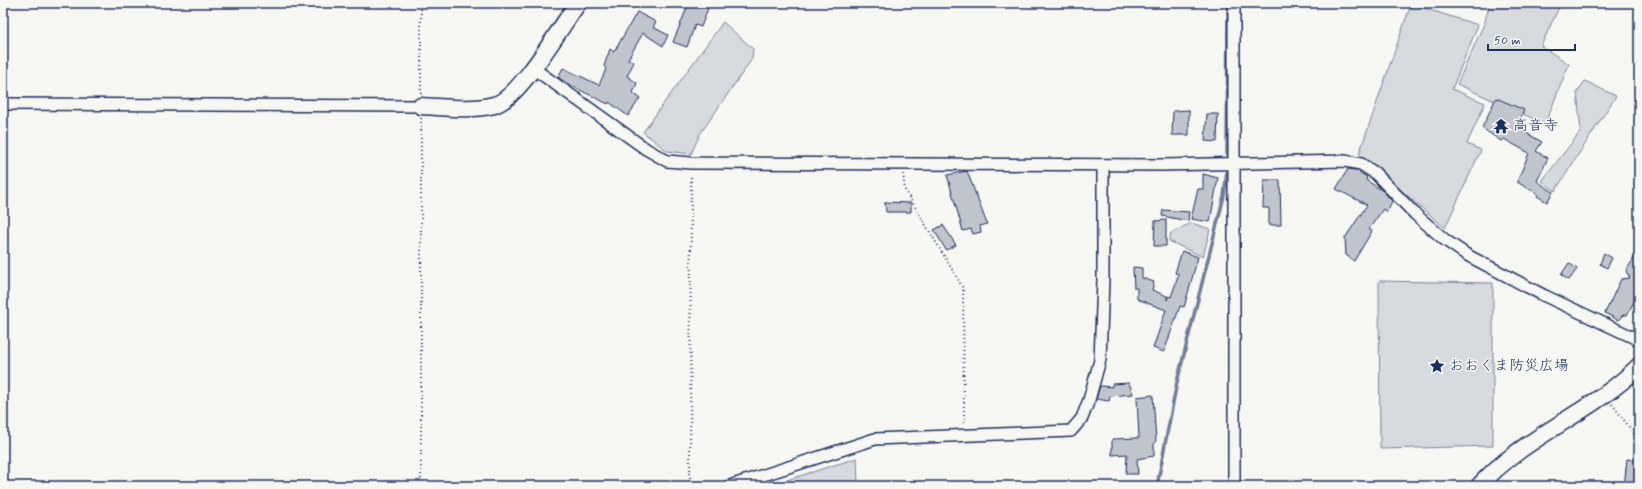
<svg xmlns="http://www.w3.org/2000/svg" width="1642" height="489" viewBox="0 0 1642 489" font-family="Mynerve,'Klee One',sans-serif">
<rect width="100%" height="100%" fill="#f6f6f2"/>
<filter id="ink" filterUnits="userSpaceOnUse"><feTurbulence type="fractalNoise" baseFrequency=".025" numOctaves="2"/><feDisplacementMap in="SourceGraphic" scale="8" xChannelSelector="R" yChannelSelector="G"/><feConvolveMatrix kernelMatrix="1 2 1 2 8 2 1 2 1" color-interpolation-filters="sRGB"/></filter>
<g filter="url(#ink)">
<path fill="#d6d9dd" stroke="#78849e" d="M1490,3H1561L1541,46L1569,64L1545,124L1457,84L1484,24Z
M1411,4L1478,25L1452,89L1485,103L1467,144L1481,150L1445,228L1359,154Z
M723,22L753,49L752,59L700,134L691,154L667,151L643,132Z
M1585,81L1616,96L1555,191L1542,181L1581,131L1577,92Z
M1191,223L1210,229L1203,257L1169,241L1171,233Z
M1379,281L1493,283V446L1380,449Z
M857,458L858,486H769L771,485Z"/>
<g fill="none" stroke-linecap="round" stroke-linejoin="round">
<path stroke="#717e99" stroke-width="3.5" d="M1227,154L1228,3
M1157,486L1177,382L1224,196L1227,171"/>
</g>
<path fill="#c0c4cd" stroke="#1b2f5e" d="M689,3H710L701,27L695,25L687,47L673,42Z
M637,12L656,22L653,27L668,35L663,46L643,33L628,59L634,62L627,76L637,83L633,93L640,98L628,116L609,102L608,104L566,83L558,77L563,68L599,85L606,69L604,66L610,49L614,52Z
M1496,98L1524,110L1518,123L1523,126L1521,130L1542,142L1536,151L1548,158L1537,181L1553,192L1547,202L1537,196L1538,194L1517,182L1529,153L1504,139L1501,141L1482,128Z
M1189,110V135H1172L1173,111Z
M1207,114H1218L1217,142L1205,141Z
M1348,169L1355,170L1367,177L1366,180L1383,191L1392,201L1387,212L1383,209L1369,229L1372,231L1354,261L1346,255L1345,238L1367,205L1336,189Z
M967,171L987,224L980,226L981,232L973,234L971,229L963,231L947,175Z
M1203,174L1218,178L1210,222L1191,219L1198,189H1203Z
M1264,180H1280L1281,225H1269V208H1263Z
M885,202L911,203V212H886Z
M1163,210L1189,212L1188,221L1162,216Z
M1166,220V246H1154L1155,221Z
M943,225L956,245L946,250L934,230Z
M1639,250V300L1637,296L1627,315H1623L1618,320L1605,313L1621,279L1630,278L1626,271Z
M1182,251L1198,257L1184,307L1180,306L1164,352L1153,348L1166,310L1137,299V288H1134L1133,267L1142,268V278L1154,282L1152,290L1167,296V300L1168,296L1171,297L1179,274L1175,273Z
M1604,253L1612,258L1607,268L1600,264Z
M1569,263L1577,269L1569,280L1561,275Z
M1129,383L1133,394L1110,396L1109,401L1096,399L1100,386L1112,387V384Z
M1153,395L1156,441L1154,443V456L1137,459L1138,474H1126L1127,454L1112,455V439L1139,438L1137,397Z
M1627,459L1639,461V486H1624Z"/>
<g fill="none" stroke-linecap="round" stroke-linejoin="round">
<g stroke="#1b2f5e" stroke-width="14">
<path id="street" d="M1234,3V486
M533,68L646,149L667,161L691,163L1163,165L1345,161L1361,164L1375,173L1415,214L1445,240L1467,255L1543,295L1639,340
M3,104L421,106
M730,486L875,439L1071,431L1082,418L1089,400L1100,360L1103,280V165"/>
</g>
<g stroke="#1b2f5e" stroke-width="19">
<path id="secondary" d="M421,106C444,107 471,111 494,105C519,99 561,26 578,3
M1479,486C1524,436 1592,413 1639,366"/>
</g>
<path stroke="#1b2f5e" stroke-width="2" stroke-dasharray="1 3" stroke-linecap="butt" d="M421,94V3
M421,118V486
M903,174L905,190L963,288L964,425
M1612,404L1639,440
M690,486L691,174"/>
<use href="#street" stroke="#f6f6f2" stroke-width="11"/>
<use href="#secondary" stroke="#f6f6f2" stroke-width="16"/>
</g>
</g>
<defs>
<g id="temple-bare" transform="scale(1.2)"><path d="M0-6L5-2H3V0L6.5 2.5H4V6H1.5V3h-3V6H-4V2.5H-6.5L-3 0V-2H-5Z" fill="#1b2f5e" stroke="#f6f6f2" stroke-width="2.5" paint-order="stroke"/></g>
<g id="sight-bare" transform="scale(1.2)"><path d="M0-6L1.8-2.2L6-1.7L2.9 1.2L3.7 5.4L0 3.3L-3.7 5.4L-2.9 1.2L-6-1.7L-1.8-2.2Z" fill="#1b2f5e" stroke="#f6f6f2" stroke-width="2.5" paint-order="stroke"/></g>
</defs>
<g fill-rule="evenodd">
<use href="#temple-bare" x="1501" y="126"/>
<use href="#sight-bare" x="1437" y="366"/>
</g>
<g text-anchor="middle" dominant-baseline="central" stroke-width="3" stroke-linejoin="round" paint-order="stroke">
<g font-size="15" fill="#1b2f5e" stroke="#f6f6f2" text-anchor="start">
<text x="1513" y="126">高音寺</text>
<text x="1449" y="366">おおくま防災広場</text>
</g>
</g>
<rect width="1642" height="489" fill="none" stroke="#f6f6f2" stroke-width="16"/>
<rect x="8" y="8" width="1626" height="473" fill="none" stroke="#1b2f5e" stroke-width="1.5" filter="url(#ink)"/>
<path d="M1488 44v6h87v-6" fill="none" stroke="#1b2f5e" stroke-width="2"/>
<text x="1494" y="44" font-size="12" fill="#1b2f5e" stroke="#f6f6f2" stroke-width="3" paint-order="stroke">50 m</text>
</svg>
